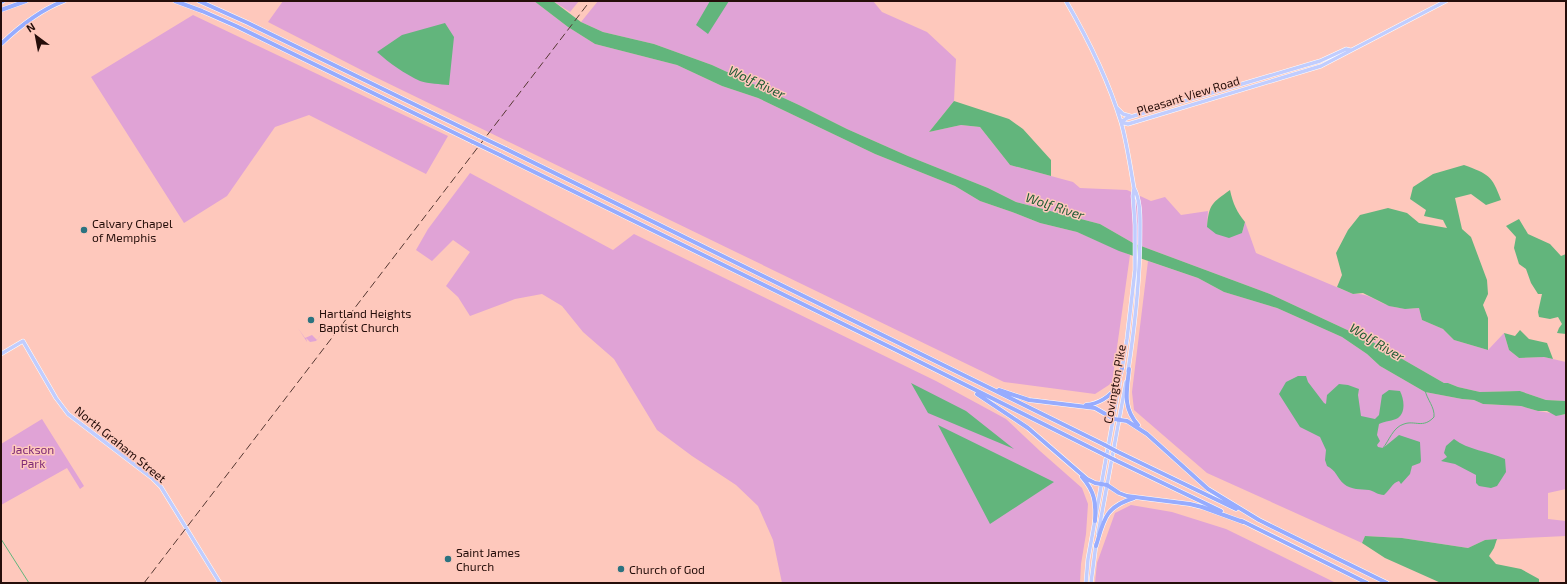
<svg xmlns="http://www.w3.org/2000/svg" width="1567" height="584" viewBox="0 0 1567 584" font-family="'Exo 2',sans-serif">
<rect width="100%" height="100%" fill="#fec8bc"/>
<path fill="#e0a3d6" d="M283,1H534L568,27L595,44L677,65L722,86L758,98L875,154L955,186L980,201L1012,212L1040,223L1077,232L1130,255L1112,383L1095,394L1004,382L373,76L268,22Z
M553,1H579L570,12Z
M598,1H873L882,12L927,32L956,59L954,101L929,132L961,125L980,127L1010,165L1073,182L1080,188L1127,190L1151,201L1165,197L1181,215L1208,211L1207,227L1242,233L1245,222L1256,253L1353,294C1371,293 1375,302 1391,306C1400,309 1409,309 1419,308L1422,320L1443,329L1454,340L1488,350L1504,333L1509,350L1519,358L1544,357L1566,362V401L1546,400L1520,391L1480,392L1458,387L1448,383H1444L1371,341L1270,294L1133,243L1100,224L1016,202L988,188L908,156L847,129L799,105L712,65L654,44L603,32L581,22Z
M193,15L448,136L426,174L309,115L275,127L227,196L184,223L91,77Z
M470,173L613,250L634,234L936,381L1006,419L1040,451L1082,488L1088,504L1086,534L1081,564L1080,583H782L773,540L758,506L736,485L692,456L657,430L614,359L583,332L562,306L542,294L515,299L470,316L458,297L446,286L470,252L453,240L432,261L416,250L428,229Z
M1148,261L1198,278L1224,292L1277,308L1342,337L1367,354L1380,366L1425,392L1462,399L1474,400L1483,404L1521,406L1538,411L1563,415L1566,414V489L1548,493V519L1566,521V536L1485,540L1468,548L1402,538L1365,536L1362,543L1207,473L1134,410L1132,392Z
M335,317L316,341L315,342L316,341L310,342L306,338L307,342L298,328L305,338L312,335L317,340Z
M42,419L84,486L80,489L67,468L1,505V444Z
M1131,505L1172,512L1226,529L1336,583H1095L1097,563L1115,513Z"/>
<path fill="#62b57c" d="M534,1H553L581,22L603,32L654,44L712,65L799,105L847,129L908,156L988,188L1016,202L1100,224L1133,243L1270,294L1371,341L1444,383H1448L1458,387L1480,392L1520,391L1546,400L1566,401V414L1556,416L1547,411H1538L1521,406L1483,404L1474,400L1462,399L1425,392L1380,366L1367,354L1342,337L1277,308L1224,292L1198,278L1119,251L1077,232L1040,223L1012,212L980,201L955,186L875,154L758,98L722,86L677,65L595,44L568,27Z
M710,1H729L708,34L696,25Z
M445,23L454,37L449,85C440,84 429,84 420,81C405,74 389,63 377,52L402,35Z
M954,101L1009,119L1023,129L1051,160V176L1010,165L980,127L961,125L929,132Z
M1464,165C1488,174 1492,175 1501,200L1486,205L1471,194L1455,198L1462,229L1471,237L1487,280L1488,294L1483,305L1488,318V350L1454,340L1443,329L1422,320L1419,308L1405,309L1389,306L1363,293L1353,294L1337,287L1342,275L1336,253L1348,230L1360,215L1388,208L1407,213L1419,223L1447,228L1443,220L1424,216L1426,210L1410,199L1413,187L1433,174Z
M1230,190C1233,204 1237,212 1245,222L1242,233L1229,238L1216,234L1207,227C1209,204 1212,203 1230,190Z
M1519,219L1528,234L1550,244L1561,256L1566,254V334L1557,333L1559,328L1562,324L1558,317L1550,319L1539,317L1538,312L1542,294H1538L1531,283L1526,269L1519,264L1514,248L1516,237L1506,226Z
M1520,330L1529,339L1547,343L1553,359L1544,357L1519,358L1509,350L1504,333L1515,336Z
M1298,376H1306L1308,382L1324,403L1326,404L1327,395L1339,384L1348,385L1359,389L1358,395L1361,416L1375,419L1379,415L1382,395L1389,390L1400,391C1404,399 1406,412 1398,418C1393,421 1385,421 1379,424L1377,435L1380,441L1377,445L1378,447L1383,448L1399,435L1420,442L1421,461L1420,463L1412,466L1410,474L1401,484L1399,481C1392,483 1390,490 1384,495C1378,495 1374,491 1369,490C1361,489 1351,490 1344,484C1337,478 1336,470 1327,466L1325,460L1326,450L1320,437L1300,427L1279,394L1286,382Z
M911,383L966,411L1014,449L928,413Z
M938,425L1054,482L990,524Z
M1454,439C1468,450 1488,451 1505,459L1506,472L1497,486L1491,488L1479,486L1476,483V475L1455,464L1441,461L1447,457L1444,453L1446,446Z
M1365,536L1402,538L1468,548L1485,540L1497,539L1494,548L1489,556L1496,564L1521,569L1539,579V583H1441L1385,558L1362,543Z"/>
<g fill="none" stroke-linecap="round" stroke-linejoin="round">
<path stroke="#62b57c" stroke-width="1" d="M1383,448C1389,441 1393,427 1404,424C1415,420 1423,429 1434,417C1435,407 1427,400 1425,390
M1,539L29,583"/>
<g stroke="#fff" stroke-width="4.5">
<path id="major" d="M1066,1C1088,39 1108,79 1121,122C1127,143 1130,166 1134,188C1141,201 1140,219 1140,233C1140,279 1135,325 1128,371
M1117,108L1123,114L1130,116
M1121,122L1128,124L1321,66L1446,1
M1121,122L1127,118L1320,61L1346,49L1350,50
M1,354L23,341L56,398L68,414L152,478L161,487L220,583
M1122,369L1127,339L1135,270V225L1133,196L1134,188
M1098,534L1126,382
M1086,583L1088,559L1120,381
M1091,583L1096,544"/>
</g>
<g stroke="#fff" stroke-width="5">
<path id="highway" d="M175,1L202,11L236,26L473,142
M199,1L248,23L479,136
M1,2L3,1
M1,10L26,1
M1,44C20,26 40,10 64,1
M506,149L1105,445
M500,155L896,350L1105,455
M1129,369C1127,391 1122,407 1138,425
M999,390L1029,400L1095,408L1114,419L1127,421L1147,434L1208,489L1259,520
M977,394L1028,428L1087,479L1095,483L1107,485L1119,493L1127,496L1190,504L1202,507L1243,522
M1086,405C1098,404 1110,397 1116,387C1119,382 1120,374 1122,368
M1116,451L1236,509
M1115,460L1221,511
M1082,477C1095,492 1096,502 1095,521
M1259,520L1387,583
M1242,521L1367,583
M1096,546C1104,519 1105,507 1134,498"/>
</g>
<use href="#major" stroke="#c1cdfe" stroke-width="3.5"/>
<use href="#highway" stroke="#97acfe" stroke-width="4"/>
<path stroke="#563832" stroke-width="1" stroke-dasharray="8 4" stroke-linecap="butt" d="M144,583L590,1"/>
<g stroke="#fff" stroke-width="5" stroke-linecap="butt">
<path id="highway-bridge" d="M479,136L506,149
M473,142L500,155
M1105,445L1116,451
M1105,455L1115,460"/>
</g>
<use href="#highway-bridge" stroke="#97acfe" stroke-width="4"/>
</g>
<g fill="#2c7380" stroke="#fec8bc" stroke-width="1.5">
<circle cx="84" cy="230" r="4"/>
<circle cx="311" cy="320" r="4"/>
<circle cx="448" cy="559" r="4"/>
<circle cx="621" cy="569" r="4"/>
</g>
<g text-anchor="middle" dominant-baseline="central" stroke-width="3" stroke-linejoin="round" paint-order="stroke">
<g font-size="12" fill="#250e0a" stroke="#fec8bc">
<text transform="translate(1188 95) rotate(-17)">Pleasant View Road</text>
<text transform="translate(1114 384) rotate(-80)">Covington Pike</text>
<text transform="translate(121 444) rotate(39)">North Graham Street</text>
</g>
<g font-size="12" fill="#250e0a" stroke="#fec8bc" text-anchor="start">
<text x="92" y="223">Calvary Chapel<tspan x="92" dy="14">of Memphis</tspan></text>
<text x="319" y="313">Hartland Heights<tspan x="319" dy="14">Baptist Church</tspan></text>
<text x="456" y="552">Saint James<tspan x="456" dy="14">Church</tspan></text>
<text x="629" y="569">Church of God</text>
</g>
<g font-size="12" fill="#802c77" stroke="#fec8bc">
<text x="33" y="449">Jackson<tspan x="33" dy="14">Park</tspan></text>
</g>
<g font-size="13" font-style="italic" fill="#215c36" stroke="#fec8bc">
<text transform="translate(757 82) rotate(25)">Wolf River</text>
<text transform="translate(1055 206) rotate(18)">Wolf River</text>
<text transform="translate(1377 342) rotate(31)">Wolf River</text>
</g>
</g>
<rect width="1567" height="584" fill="none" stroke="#250e0a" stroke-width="4"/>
<g transform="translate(36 36) rotate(328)" stroke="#fec8bc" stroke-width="3" paint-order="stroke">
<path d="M0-3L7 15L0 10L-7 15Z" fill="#250e0a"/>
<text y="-6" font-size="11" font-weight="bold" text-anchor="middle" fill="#250e0a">N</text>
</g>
</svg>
